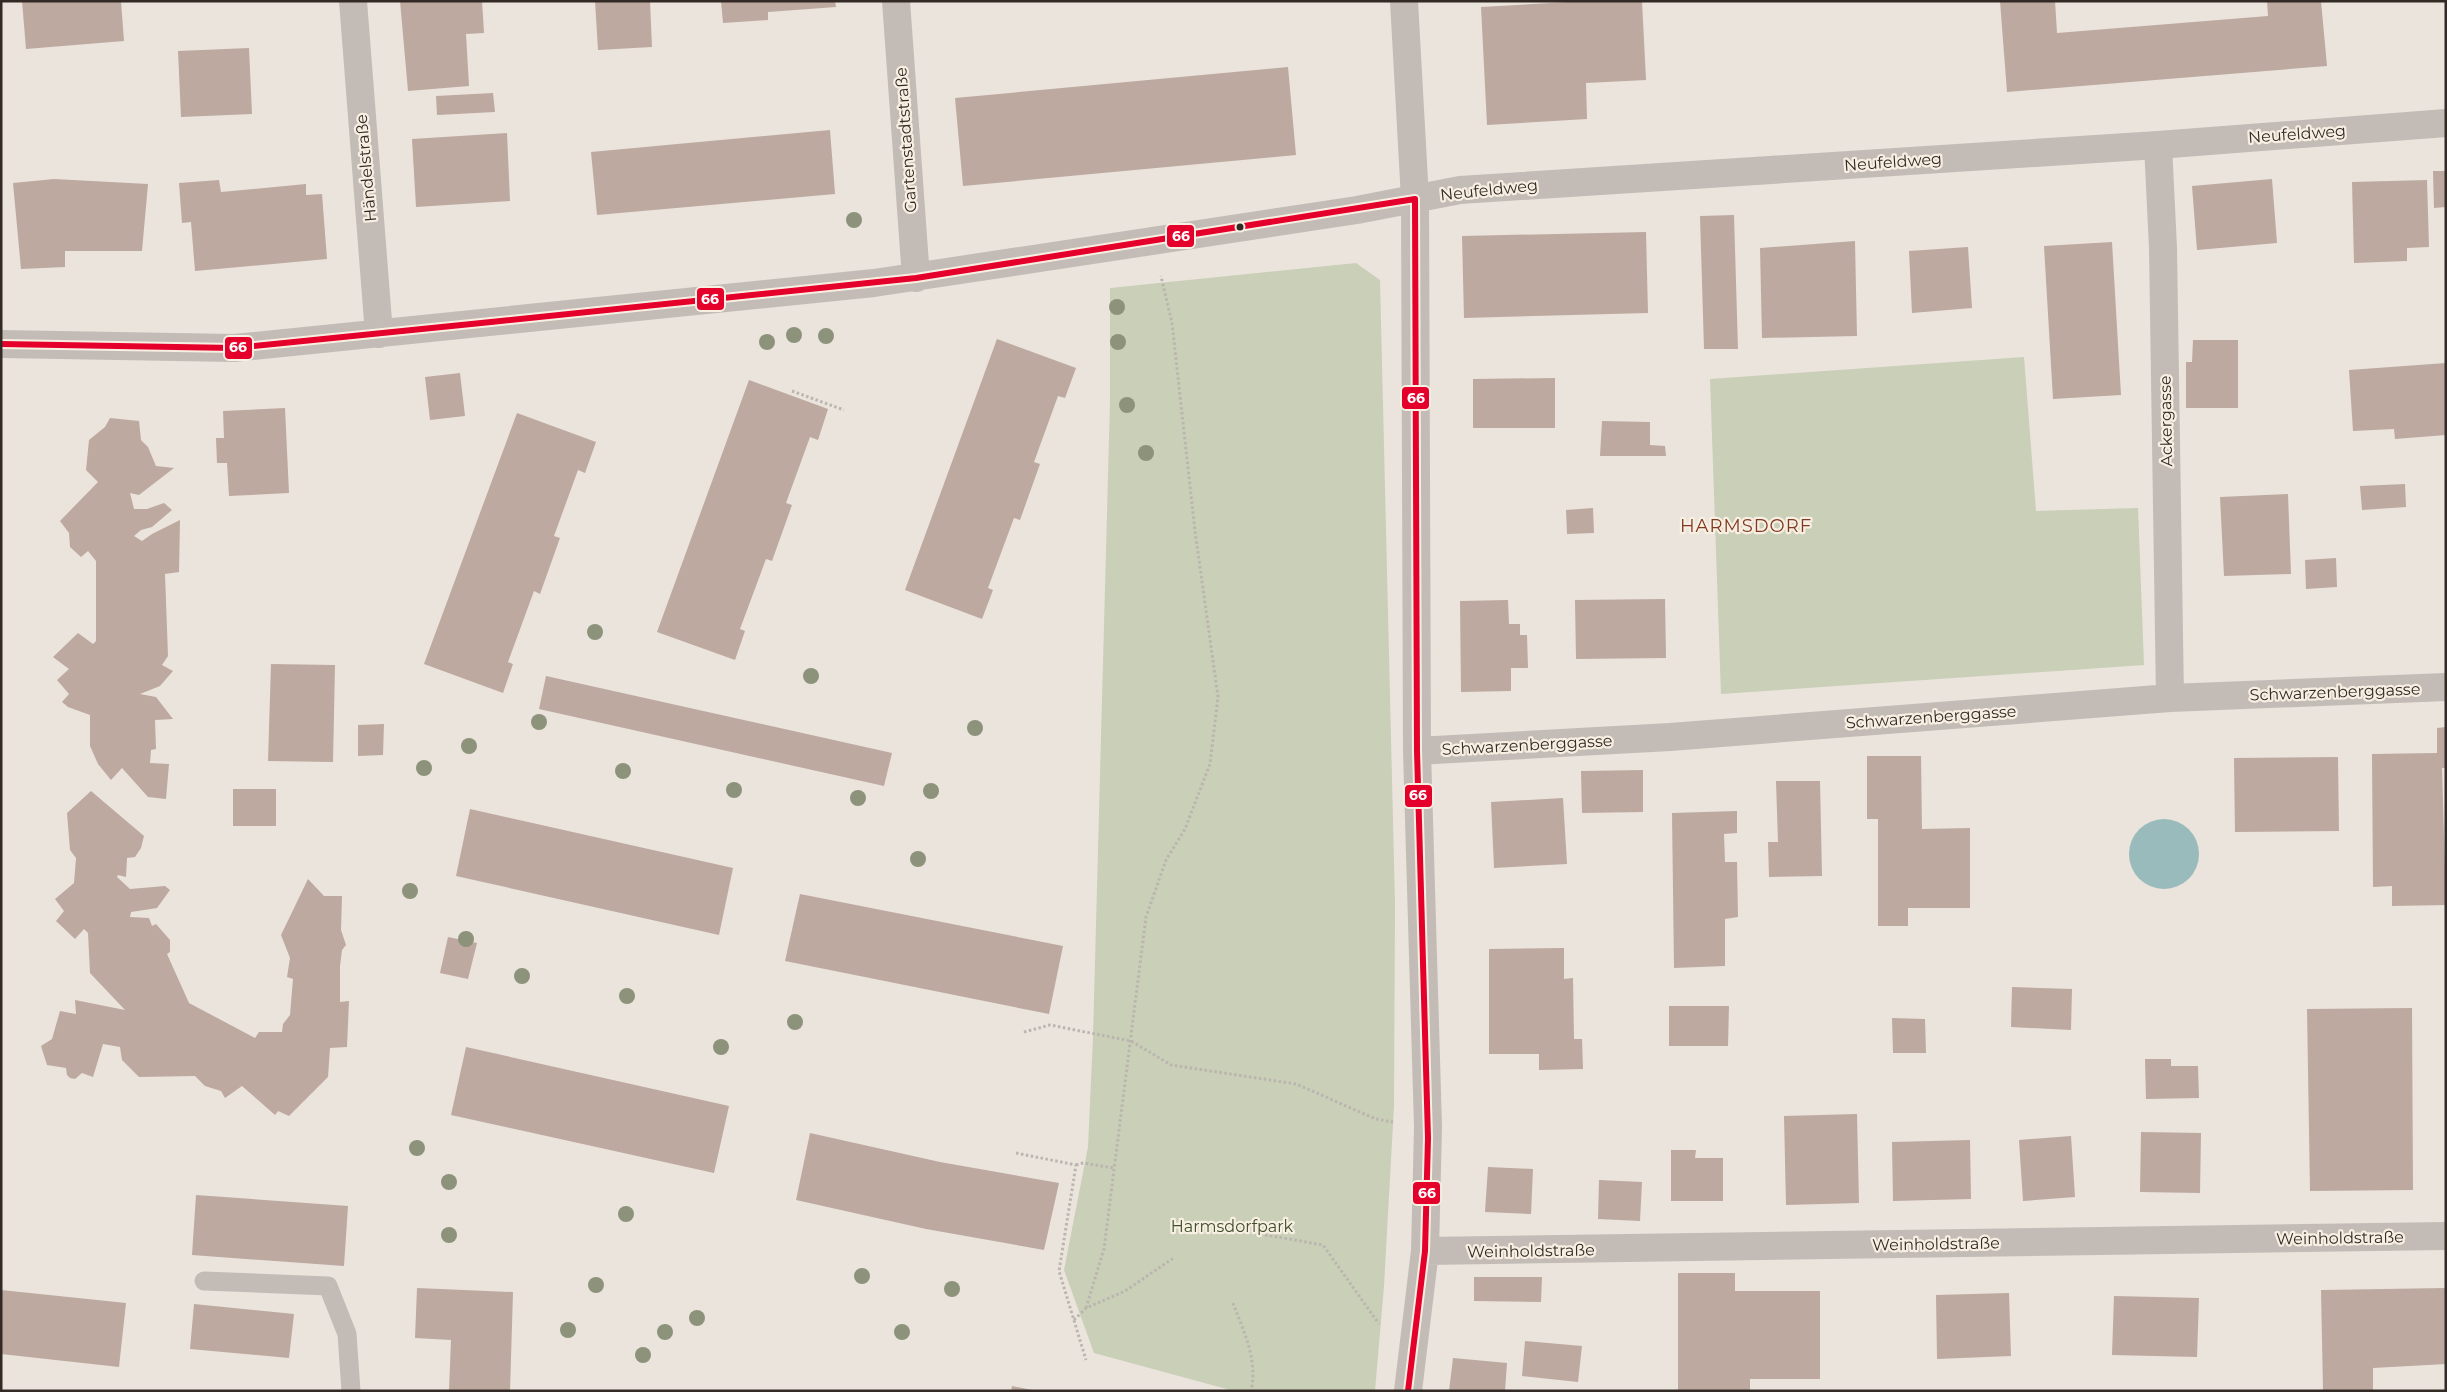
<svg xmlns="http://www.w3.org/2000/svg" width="2447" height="1392" viewBox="0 0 2447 1392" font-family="Montserrat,sans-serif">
<rect width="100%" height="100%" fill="#eae4dd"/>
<path fill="#cacfb7" d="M1356,263L1380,280L1395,904L1394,1106L1384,1286L1375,1391H1234L1094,1353L1064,1270L1088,1147L1093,1037L1110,401V288Z
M2024,357L2036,511L2138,508L2144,665L1721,694L1710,379Z"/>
<path fill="#9abbbb" d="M2129 854a35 35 0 1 1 70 0a35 35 0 1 1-70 0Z"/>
<path fill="#bda99f" d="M22,1H121L124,41L26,49Z
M400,1H482L484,33L466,34L469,86L408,91Z
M595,1H650L652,47L598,50Z
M721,1H835L836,7L768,12V20L723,23Z
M1587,1H1642L1646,80L1586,83L1587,119L1487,125L1481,7Z
M2000,1H2055L2057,33L2268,16L2267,1H2321L2327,66L2007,92Z
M249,48L252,114L181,117L178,51Z
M1288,67L1296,155L963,186L955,98Z
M493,93L495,112L437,115L436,96Z
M830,130L835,194L597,215L591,152Z
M507,133L510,201L416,207L412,139Z
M2433,171H2446V207L2434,208Z
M54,179L148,184L142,251H65V267L21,269L13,183Z
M2272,179L2277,243L2197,250L2192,186Z
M219,180L221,192L306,184V195L322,194L327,259L195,271L191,222L182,223L179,183Z
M2427,180L2429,247L2407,248V261L2354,263L2352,182Z
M1734,215L1738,349H1704L1700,216Z
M1646,232L1648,313L1464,318L1462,236Z
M1855,241L1857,336L1762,338L1760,248Z
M2112,242L2121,395L2053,399L2044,246Z
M1968,247L1972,308L1912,313L1909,251Z
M997,339L1076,368L1065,398L1058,396L1034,462L1040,464L1020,520L1014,518L988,588L993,590L982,619L905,590Z
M2193,340H2238V408H2186V362H2192Z
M2446,363V435L2395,439L2394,429L2353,431L2349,370Z
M460,373L465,416L430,420L425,377Z
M1555,378V428H1473V379Z
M749,380L828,409L818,440L810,437L786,503L792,505L772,561L766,559L740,629L745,631L735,660L657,632Z
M285,408L289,493L229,496L227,463H217L216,438H224L223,411Z
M517,413L596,442L585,473L578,470L554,536L560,538L540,594L534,591L508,662L513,664L503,693L424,664Z
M110,418L139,421L141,440L148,447L156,466L174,468L139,495L130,493L134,509H147L164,503L172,510L152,527L141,530L134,536L142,541L152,534L180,520L179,572L165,574L168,656L162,665L173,671L160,686L140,694L156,697L173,719L155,720L156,749L151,750L150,763L169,764L166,799L148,797L122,768L111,780L98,764L90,746V715L68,707L62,702L69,694L57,680L69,669L53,657L78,633L93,644L96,641V561L88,551L81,557L70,547L69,533L60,521L98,482L86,470L89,440L105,427Z
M1602,421L1650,422V445L1665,446L1666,456H1600Z
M2405,484L2406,507L2362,510L2360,486Z
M2288,494L2291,574L2224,576L2220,497Z
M1593,508L1594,533L1567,534L1566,510Z
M2336,558L2337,587L2306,589L2305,560Z
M1665,599L1666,658L1576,659L1575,600Z
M1508,600L1509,624H1520V635H1527L1528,668H1511V691L1461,692L1460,601Z
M271,664L335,665L333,762L268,761Z
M546,676L892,753L884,786L539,709Z
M384,724L383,755L358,756V725Z
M2446,727V768H2442L2446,905L2392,906V886L2373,887L2372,754L2437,753V728Z
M1867,756H1921L1922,829L1970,828V908H1908V926H1878V819H1867Z
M2338,757L2339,831L2235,832L2234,758Z
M1643,770V812L1582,813L1581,771Z
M1776,781H1820L1822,876L1769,877L1768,842H1778Z
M233,789H276V826H233Z
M91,791L144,836L141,848L135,857L127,858L126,877L118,875L117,877L130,889L165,886L170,890L157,908L131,912L130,917L149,918L152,926L156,924L170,940V952L167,954L189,1003L255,1038L259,1032H282L283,1024L290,1015L293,979L287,977L290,958L281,935L308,879L324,896H342L341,930L346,945L342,950L340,966V1002L349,1001L347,1047L330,1048L328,1077L289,1116L278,1111L275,1115L242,1086L225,1098L221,1091L205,1086L195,1076L139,1077L122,1060L120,1047L103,1044L93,1077L82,1073L75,1079L70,1078L67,1075L66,1068L47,1065L41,1046L52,1039L60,1011L76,1014L75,1000L125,1010L90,973L88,933L84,929L75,939L56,921L64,911L55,899L74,883L76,858L70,850L67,813Z
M1563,798L1567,864L1494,868L1491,802Z
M470,809L733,868L719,935L456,876Z
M1737,811V833L1724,834L1725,862H1737L1738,917L1725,919V966L1674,968L1672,813Z
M800,894L1063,946L1049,1014L785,961Z
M448,937L477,943L468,979L440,973Z
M1564,948V979L1573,978L1574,1039H1582L1583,1069L1539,1070V1054H1489V949Z
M2012,987L2072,989L2071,1030L2011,1027Z
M1669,1006H1729L1728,1046H1669Z
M2412,1008L2413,1190L2310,1191L2307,1009Z
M1892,1018L1925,1019L1926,1053H1893Z
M466,1047L729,1106L714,1173L451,1115Z
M2145,1059H2171V1066H2198L2199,1098L2146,1099Z
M1857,1114L1859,1203L1786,1205L1784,1116Z
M2141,1132L2201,1133L2200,1193L2140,1192Z
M810,1133L940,1162L1059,1183L1044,1250L926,1229L796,1200Z
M2071,1136L2075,1197L2023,1201L2019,1140Z
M1970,1140L1971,1199L1893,1201L1892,1142Z
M1671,1150H1696L1695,1158H1723V1201H1671Z
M1488,1167L1533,1169L1531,1214L1485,1212Z
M1599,1180L1642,1182L1640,1221L1598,1219Z
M196,1195L348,1206L344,1266L192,1255Z
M1678,1273H1735V1291H1820V1379H1750V1391H1678Z
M1474,1277H1542L1541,1302L1474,1301Z
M417,1288L513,1292L510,1391H449L451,1340L415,1338Z
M2446,1288V1364L2373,1368V1391H2323L2321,1290Z
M1,1290L126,1303L119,1367L1,1354Z
M2009,1293L2011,1356L1937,1359L1936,1295Z
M2114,1296L2199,1298L2197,1357L2112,1355Z
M194,1304L294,1314L289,1358L190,1349Z
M1525,1341L1582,1346L1578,1382L1522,1376Z
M1453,1358L1507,1363L1505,1391H1449Z
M1012,1386L1032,1390V1391H1011Z"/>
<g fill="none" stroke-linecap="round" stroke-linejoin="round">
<path stroke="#bbb5af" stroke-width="3" stroke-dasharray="2.5 2.5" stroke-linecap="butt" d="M792,391L844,410
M1024,1032L1050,1025L1131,1041L1171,1065L1296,1084L1376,1119L1393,1122
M1016,1153L1076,1165L1059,1271L1086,1360
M1076,1165L1083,1163L1114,1168
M1255,1233L1323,1245L1379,1324
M1233,1303C1244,1332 1258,1360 1251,1391
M1086,1308L1104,1249L1146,917L1166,860L1185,829L1210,764L1218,697L1195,531L1172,323L1161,276
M1074,1320L1086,1308L1125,1291L1175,1257"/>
<path stroke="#c3bcb6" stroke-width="19" d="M204,1281L328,1286L347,1334L351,1391"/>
<path stroke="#c3bcb6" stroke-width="28" d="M353,1L379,334
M896,1L916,278
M1404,1L1415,199L1417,751L1428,1127L1425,1251L1408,1391
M2158,145L2163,248L2170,698
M1,344L234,348L874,283L1357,210L1460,190L2158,145L2446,123
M1417,751L1670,737L2170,698L2446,687
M1425,1251L2446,1236"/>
<g stroke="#f8efe3" stroke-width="10">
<path id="bus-1" d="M1,344L234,348L491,322L916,278L1415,199
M1408,1391L1425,1251L1428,1138L1417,751L1415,199"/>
</g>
<use href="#bus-1" stroke="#e4002b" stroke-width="6"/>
</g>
<g fill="#8d937b">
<circle cx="854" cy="220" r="8"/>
<circle cx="1117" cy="307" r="8"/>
<circle cx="794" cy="335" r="8"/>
<circle cx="826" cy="336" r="8"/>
<circle cx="767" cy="342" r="8"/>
<circle cx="1118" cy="342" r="8"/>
<circle cx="1127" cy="405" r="8"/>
<circle cx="1146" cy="453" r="8"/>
<circle cx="595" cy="632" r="8"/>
<circle cx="811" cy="676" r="8"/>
<circle cx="539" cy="722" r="8"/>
<circle cx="975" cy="728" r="8"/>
<circle cx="469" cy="746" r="8"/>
<circle cx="424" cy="768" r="8"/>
<circle cx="623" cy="771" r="8"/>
<circle cx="734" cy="790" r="8"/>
<circle cx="931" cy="791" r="8"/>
<circle cx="858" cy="798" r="8"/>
<circle cx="918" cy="859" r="8"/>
<circle cx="410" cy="891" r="8"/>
<circle cx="466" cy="939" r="8"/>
<circle cx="522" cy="976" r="8"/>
<circle cx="627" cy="996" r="8"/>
<circle cx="795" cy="1022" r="8"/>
<circle cx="721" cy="1047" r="8"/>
<circle cx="417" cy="1148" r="8"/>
<circle cx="449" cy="1182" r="8"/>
<circle cx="626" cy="1214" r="8"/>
<circle cx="449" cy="1235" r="8"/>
<circle cx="862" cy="1276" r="8"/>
<circle cx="596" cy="1285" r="8"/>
<circle cx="952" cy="1289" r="8"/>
<circle cx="697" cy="1318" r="8"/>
<circle cx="568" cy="1330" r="8"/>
<circle cx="665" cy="1332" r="8"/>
<circle cx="902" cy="1332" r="8"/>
<circle cx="643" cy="1355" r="8"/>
</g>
<circle fill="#332a25" stroke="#f8efe3" stroke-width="2" cx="1240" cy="227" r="4.5"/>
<g text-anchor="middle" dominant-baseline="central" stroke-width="4.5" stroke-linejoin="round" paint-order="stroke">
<g font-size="16" fill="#332a25" stroke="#f8efe3">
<text transform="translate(2297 134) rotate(-4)">Neufeldweg</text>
<text transform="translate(906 140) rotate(-94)">Gartenstadtstraße</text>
<text transform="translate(1893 162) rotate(-4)">Neufeldweg</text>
<text transform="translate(366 168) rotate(-95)">Händelstraße</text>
<text transform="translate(1489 190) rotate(-6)">Neufeldweg</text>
<text transform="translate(2166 421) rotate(-91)">Ackergasse</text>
<text transform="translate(2335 692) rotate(-2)">Schwarzenberggasse</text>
<text transform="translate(1931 717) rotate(-4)">Schwarzenberggasse</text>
<text transform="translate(1527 745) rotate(-3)">Schwarzenberggasse</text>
<text transform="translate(2340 1238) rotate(-1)">Weinholdstraße</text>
<text transform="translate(1936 1244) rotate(-1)">Weinholdstraße</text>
<text transform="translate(1531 1251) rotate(-1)">Weinholdstraße</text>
</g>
<g font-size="16" fill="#41502a" stroke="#f8efe3">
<text x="1232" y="1226">Harmsdorfpark</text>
</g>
<g font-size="18" letter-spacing="1" fill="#803920" stroke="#f8efe3">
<text x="1746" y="526">HARMSDORF</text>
</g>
</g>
<g stroke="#f8efe3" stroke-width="2">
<rect x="1166" y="224" width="29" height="24" rx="5" fill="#e4002b"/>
<rect x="696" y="287" width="29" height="24" rx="5" fill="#e4002b"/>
<rect x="224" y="336" width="29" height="24" rx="5" fill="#e4002b"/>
<rect x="1401" y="386" width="29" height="24" rx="5" fill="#e4002b"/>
<rect x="1404" y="784" width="29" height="24" rx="5" fill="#e4002b"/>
<rect x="1412" y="1181" width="29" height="24" rx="5" fill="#e4002b"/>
</g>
<g font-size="14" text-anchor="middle" font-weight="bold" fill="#fff">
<text x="1181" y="241">66</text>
<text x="710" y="304">66</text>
<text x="238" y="352">66</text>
<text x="1416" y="403">66</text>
<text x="1418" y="800">66</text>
<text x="1427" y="1198">66</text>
</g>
<rect width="2447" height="1392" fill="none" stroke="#332a25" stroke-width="5"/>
</svg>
